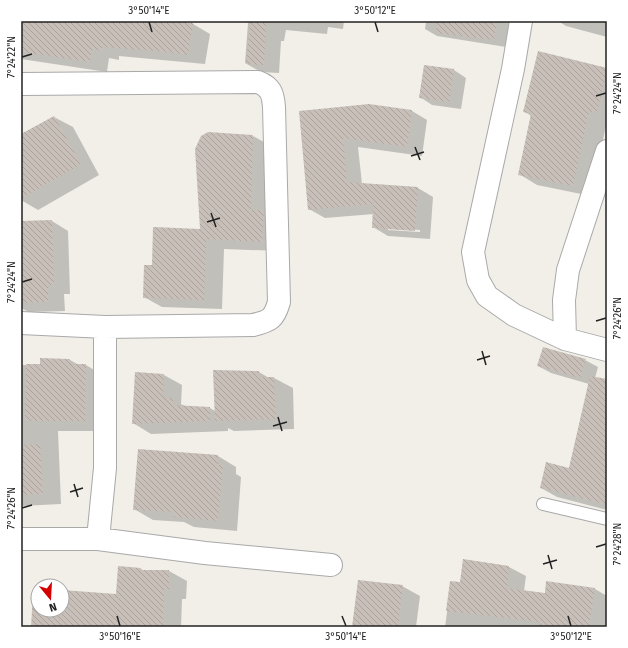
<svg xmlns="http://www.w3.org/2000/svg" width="628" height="648" viewBox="0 0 628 648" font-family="'Fira Sans',sans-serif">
<defs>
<pattern id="building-back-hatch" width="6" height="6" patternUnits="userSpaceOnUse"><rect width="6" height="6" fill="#c7bfb8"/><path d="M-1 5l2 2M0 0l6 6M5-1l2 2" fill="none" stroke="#aba49e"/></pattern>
</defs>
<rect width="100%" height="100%" fill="#f2efe9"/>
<path fill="#0003" fill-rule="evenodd" d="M21,21H186L185,23L193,24L210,34L205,64L119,56V60L109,58L107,72L21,59Z
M245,21H344L343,29L328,27L327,34L286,30L284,41H281L279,73L261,72L245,63L248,23Z
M426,21H510L506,47L437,36L425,29Z
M558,21H607V37L566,26Z
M539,53L607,69V121L591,196L537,185L519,174L531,116L524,111Z
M454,70L466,78L461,109L432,105L420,97Z
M412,111L427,120L422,156L358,147L362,184L418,188L433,197L430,239L388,236L373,227L374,214L325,218L309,209L300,112ZM388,228L420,230V232L388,230Z
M54,117L73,127L99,175L38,210L21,200V135Z
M253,136L271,146L280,251L224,249L222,309L162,307L144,297L153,266L201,230Z
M52,221L68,231L70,294H64L65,311L29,312L21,308V222Z
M70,360L79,365H86L104,376L103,431H58L61,504L21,506V365H41Z
M585,360L598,367L595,378L607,380V510L557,497L541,488L569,469L589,384L551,373L538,366Z
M259,372L269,378H274L293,388L294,429L234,431L228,428V431L151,434L133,423L164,375L182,385L181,404L187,407L210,408L215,411Z
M218,456L236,467V474L241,477L237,531L194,527L184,522L153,520L134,509Z
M119,567L141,569L145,571H169L187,581L186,599H182L181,627H32L38,594V610H62V591L117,595Z
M509,567L526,576L524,591L545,594L547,582L595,589L607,596V627H445L451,582L461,583Z
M402,586L420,596L416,627H353Z"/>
<path fill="url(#building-back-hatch)" d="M21,21H177L193,23L188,55L169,52L102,47V51L92,49L90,62L21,52Z
M250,21H266L264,65L246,64Z
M437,21H497L494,40L436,33Z
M538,51L607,68L597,113L589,111L573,186L518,175L531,114L523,112Z
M424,65L454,69L449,102L419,98Z
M369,104L412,110L407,147L343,138L347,182L418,187L415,231L372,228L373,204L308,210L299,111Z
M54,116L81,164L21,199V134Z
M208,132L253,135L251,210H264L262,242L206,239L204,300L143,298L144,265H152L153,227L200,229L195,149L201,136Z
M52,220L54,285H48V302L21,303V221Z
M543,347L586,359L580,378L537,366Z
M40,358L70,359V364H86L85,421H25L26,364H40Z
M213,370L259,371V377H274L276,419L215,421Z
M135,372L164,374L163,397L173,398V405L210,407V421L132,424Z
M590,376L607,379V505L540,488L546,462L569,468Z
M40,444L43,494L21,495V445Z
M138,449L218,455V465H223L218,521L174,517V512L133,510Z
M463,559L509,566L507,588L545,593L546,581L595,588L589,627H539L540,622L446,611L450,581L460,582Z
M118,566L141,568V570H169V589H164L163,627H31L33,593H38V610H62V590L116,594Z
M358,580L403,585L398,627H352Z"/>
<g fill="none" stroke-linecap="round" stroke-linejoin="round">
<g stroke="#a9a9a9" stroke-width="14">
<path id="lane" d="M543,504L607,519"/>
</g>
<g stroke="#a9a9a9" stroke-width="24">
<path id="street" d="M521,21L513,69L473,252L478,280L487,296L514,315L565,339L607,350
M21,84L258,82C271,87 273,94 274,107L279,302C274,319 270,321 253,325L105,327L21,323
M565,339L564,300L568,270L607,151
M21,539H98L205,553L331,565
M98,539L105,468V327"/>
</g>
<use href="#lane" stroke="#fff" stroke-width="12"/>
<use href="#street" stroke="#fff" stroke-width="22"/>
</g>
<path fill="none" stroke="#222" stroke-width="1.5" d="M149,22L152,32M375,22L378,32M22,57L32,54M596,96L606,93M415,147L420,160M411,156L424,152M211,213L216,227M207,222L220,218M22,282L32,279M596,321L606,318M482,351L486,365M477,360L490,356M278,417L282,431M273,426L287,422M74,484L78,497M70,492L83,488M22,508L32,505M596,547L606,544M548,555L552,569M543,564L557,560M117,616L120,626M342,616L346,626M568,616L571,626"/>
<rect width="628" height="648" fill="none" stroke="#ffffff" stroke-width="44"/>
<g transform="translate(50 598) rotate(162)"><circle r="19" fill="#ffffff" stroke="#a7a7a7"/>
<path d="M0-3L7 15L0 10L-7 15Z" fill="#d40000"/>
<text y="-6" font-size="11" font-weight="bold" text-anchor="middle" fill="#222222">N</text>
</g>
<rect x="22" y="22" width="584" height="604" fill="none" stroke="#222" stroke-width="1.5"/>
<g font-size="10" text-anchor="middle" fill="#222">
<text x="149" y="14">3°50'14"E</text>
<text x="375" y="14">3°50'12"E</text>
<text transform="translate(11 57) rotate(-90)" y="4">7°24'22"N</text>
<text transform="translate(617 93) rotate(-90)" y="4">7°24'24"N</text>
<text transform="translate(11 282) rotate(-90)" y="4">7°24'24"N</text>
<text transform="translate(617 318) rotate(-90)" y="4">7°24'26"N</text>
<text transform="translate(11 508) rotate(-90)" y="4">7°24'26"N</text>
<text transform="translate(617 544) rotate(-90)" y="4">7°24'28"N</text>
<text x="120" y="640">3°50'16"E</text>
<text x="346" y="640">3°50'14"E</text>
<text x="571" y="640">3°50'12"E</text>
</g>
</svg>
